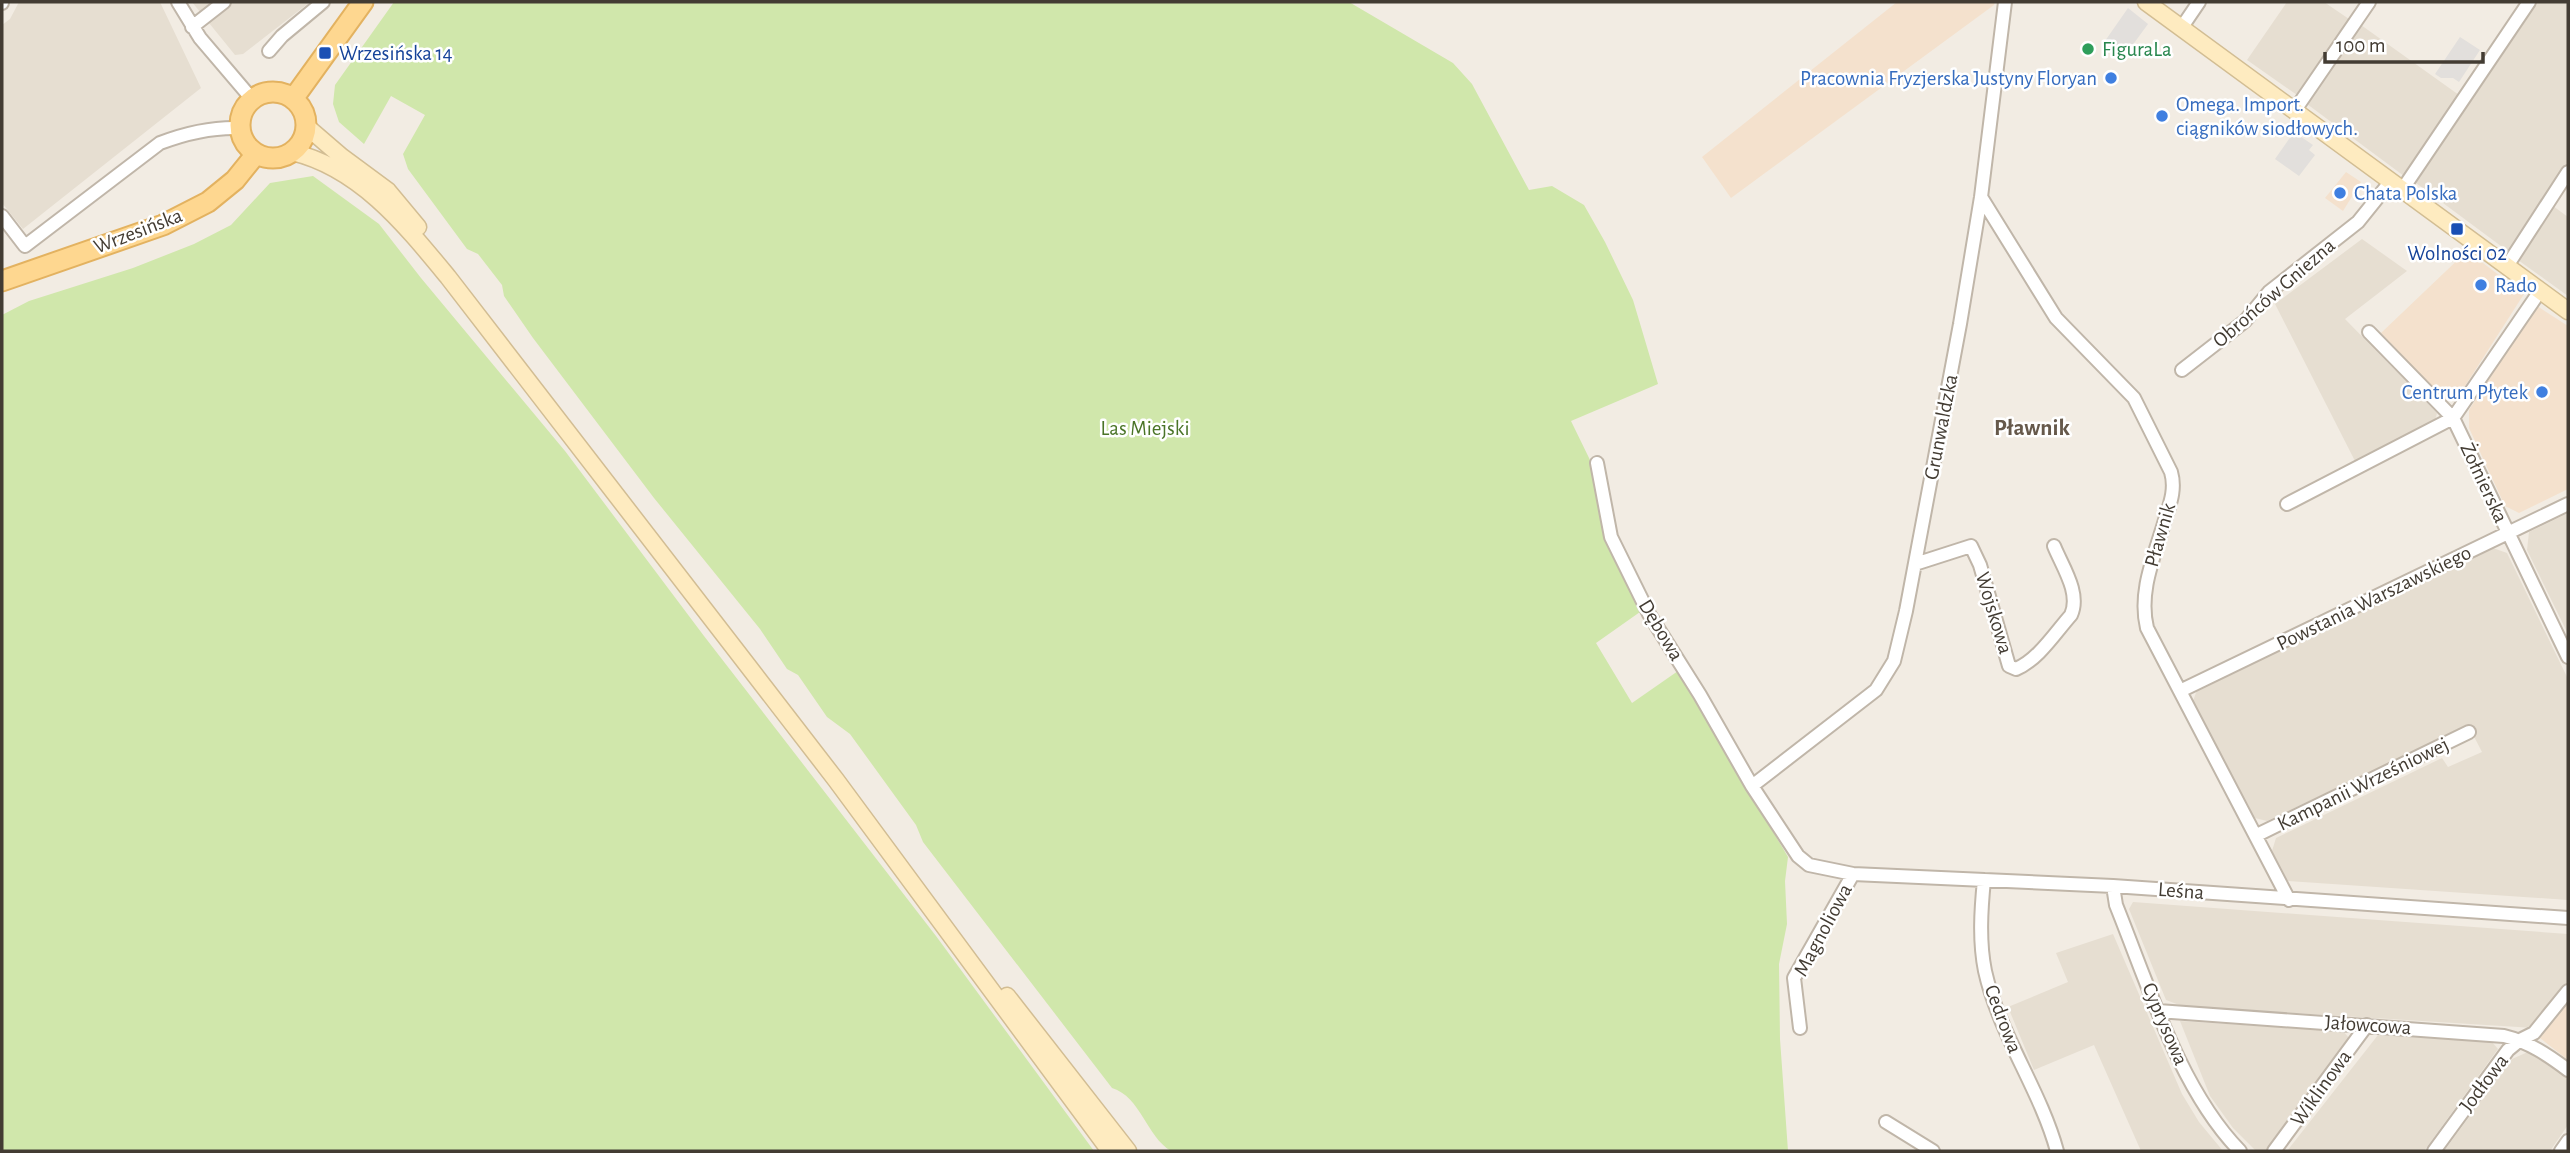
<svg xmlns="http://www.w3.org/2000/svg" width="2570" height="1153" viewBox="0 0 2570 1153" font-family="'Alegreya Sans',sans-serif">
<rect width="100%" height="100%" fill="#f2ece3"/>
<path fill="#e6ded1" d="M19,2H160L201,88L23,229L2,203V25L10,19Z
M192,2H310L243,54L235,55Z
M2287,2H2324L2349,19L2297,95L2247,60Z
M2538,2H2568V162L2509,252L2416,183Z
M2361,25L2459,95L2404,176L2307,104Z
M2553,206L2568,217V296L2518,260Z
M2362,239L2407,271L2345,319L2437,413L2435,421L2355,461L2275,304Z
M2568,513V634L2527,550L2529,532Z
M2493,548L2507,553L2568,679V900L2288,881L2272,851L2276,838L2442,758L2448,767L2482,752L2468,725L2267,821L2255,818L2193,701L2197,690Z
M2133,902L2568,934V983L2534,1028L2182,1006L2166,1000L2129,909Z
M2113,934L2182,1094L2199,1122L2223,1151H2141L2094,1045L2034,1070L2008,1007L2068,982L2056,953Z
M2180,1021L2343,1031L2349,1038L2267,1150H2255L2233,1128L2210,1096Z
M2378,1035L2492,1042L2498,1049L2424,1151H2287Z
M2530,1051L2568,1077V1125L2550,1151H2444L2512,1059Z"/>
<path fill="#f4e1cd" d="M1897,2H1995L1994,5L1731,198L1702,157Z
M2346,172L2361,182L2343,211L2325,198Z
M2467,251L2524,294L2458,397L2442,398L2381,333Z
M2537,306L2568,326V489L2519,513L2505,506L2469,428V410Z
M2568,999V1060L2540,1038Z"/>
<path fill="#d0e7ab" d="M394,2H1349L1453,63L1472,84L1529,190L1552,186L1584,205L1605,242L1633,300L1658,384L1571,421L1590,460L1607,538L1640,612L1596,643L1632,703L1678,671L1788,857L1785,881L1787,924L1779,964L1780,1039L1788,1151H1171C1146,1136 1141,1097 1112,1088L923,842L916,825L850,734L827,717L798,675L787,669L760,629L654,498L533,338L504,296L502,285L478,254L467,249L408,169L403,154L425,115L391,96L364,144L339,122L333,104L335,85Z
M313,176L379,224L421,278L565,451L704,636L936,936L1094,1151H2V315L29,301L133,268L194,244L231,225L270,183Z"/>
<path fill="#e2dfdc" d="M2128,8L2148,24L2129,50L2123,45H2112L2105,41Z
M2460,37L2480,50L2459,82L2453,78H2441L2435,74Z
M2294,132L2313,145L2309,150L2315,155L2299,176L2275,159Z"/>
<g fill="none" stroke-linecap="round" stroke-linejoin="round">
<g stroke="#c0b6a9" stroke-width="16">
<path id="street" d="M178,2L200,38L252,99
M2,3V2
M192,27L224,2
M2182,27L2199,2
M269,51L282,36L323,2
M2295,110L2369,2
M2402,190L2529,2
M1981,197L2056,318L2134,398L2171,472C2176,489 2170,504 2165,520C2155,555 2138,591 2147,628L2289,900
M2,216L25,246L160,143C186,133 211,127 240,128
M2507,266L2568,172
M2369,332L2453,418L2568,657
M2182,370L2245,321L2269,292L2358,222L2391,181
M1597,463L1611,537L1649,614L1700,695L1752,786L1798,856L1809,865L1853,874L2113,886L2568,918
M2287,504L2453,418L2540,291
M1915,564L1971,546L1980,565L2009,666L2016,669C2038,660 2055,633 2071,615C2081,593 2062,566 2054,546
M2180,691L2568,504
M1752,786L1876,690L1894,661L1906,611L1960,324L1981,197L2005,2
M2257,835L2469,732
M1984,880C1981,910 1979,941 1985,971C1999,1034 2040,1089 2057,1151
M2113,886L2116,905C2148,984 2180,1090 2240,1151
M2158,1011L2504,1036C2529,1042 2548,1055 2568,1070
M1800,1028L1794,978L1853,874
M1886,1122L1933,1151
M2274,1151L2367,1025
M2434,1151L2508,1050L2520,1040L2534,1033L2568,991
M2561,1151L2568,1141"/>
</g>
<g stroke="#d2bd93" stroke-width="19">
<path id="secondary" d="M2146,2L2568,311
M306,126L342,157L388,191L418,227
M292,152C360,168 406,226 448,277L836,780L1110,1151
M1007,996L1128,1151"/>
</g>
<g stroke="#e3b260" stroke-width="23">
<path id="primary" d="M240 125a33 33 0 1 1 66 0a33 33 0 1 1-66 0Z
M293,99L363,2
M2,281L163,225L208,202L235,180L256,154"/>
</g>
<use href="#street" stroke="#fff" stroke-width="12"/>
<use href="#secondary" stroke="#feebc0" stroke-width="16"/>
<use href="#primary" stroke="#fed790" stroke-width="19"/>
</g>
<circle fill="#2e9e5b" stroke="#fff" stroke-width="2.5" cx="2088" cy="49" r="7"/>
<g fill="#1a4fb4" stroke="#fff" stroke-width="2.5">
<rect x="318" y="46" width="14" height="14" rx="3.5"/>
<rect x="2450" y="222" width="14" height="14" rx="3.5"/>
</g>
<g fill="#3f7fe0" stroke="#fff" stroke-width="2.5">
<circle cx="2111" cy="78" r="7"/>
<circle cx="2162" cy="116" r="7"/>
<circle cx="2340" cy="193" r="7"/>
<circle cx="2481" cy="285" r="7"/>
<circle cx="2542" cy="392" r="7"/>
</g>
<g text-anchor="middle" dominant-baseline="central" stroke-width="5" stroke-linejoin="round" paint-order="stroke">
<g font-size="21" fill="#27864d" stroke="#fff" text-anchor="start">
<text x="2102" y="49">FiguraLa</text>
</g>
<g font-size="21" fill="#164399" stroke="#fff" text-anchor="start">
<text x="339" y="53">Wrzesińska 14</text>
<text x="2457" y="253" text-anchor="middle">Wolności 02</text>
</g>
<g font-size="21" fill="#366cbe" stroke="#fff" text-anchor="start">
<text x="2097" y="78" text-anchor="end">Pracownia Fryzjerska Justyny Floryan</text>
<text x="2176" y="104">Omega. Import.<tspan x="2176" dy="24">ciągników siodłowych.</tspan></text>
<text x="2354" y="193">Chata Polska</text>
<text x="2495" y="285">Rado</text>
<text x="2528" y="392" text-anchor="end">Centrum Płytek</text>
</g>
<g font-size="21" fill="#433c33" stroke="#fff">
<text transform="translate(138 231) rotate(-21)">Wrzesińska</text>
<text transform="translate(2274 293) rotate(-41)">Obrońców Gniezna</text>
<text transform="translate(1941 427) rotate(-79)">Grunwaldzka</text>
<text transform="translate(2484 483) rotate(65)">Żołnierska</text>
<text transform="translate(2160 535) rotate(-74)">Pławnik</text>
<text transform="translate(2374 598) rotate(-26)">Powstania Warszawskiego</text>
<text transform="translate(1994 613) rotate(73)">Wojskowa</text>
<text transform="translate(1661 630) rotate(59)">Dębowa</text>
<text transform="translate(2363 784) rotate(-26)">Kampanii Wrześniowej</text>
<text transform="translate(2181 891) rotate(4)">Leśna</text>
<text transform="translate(1823 930) rotate(-62)">Magnoliowa</text>
<text transform="translate(2003 1019) rotate(69)">Cedrowa</text>
<text transform="translate(2165 1024) rotate(67)">Cyprysowa</text>
<text transform="translate(2368 1025) rotate(4)">Jałowcowa</text>
<text transform="translate(2484 1083) rotate(-53)">Jodłowa</text>
<text transform="translate(2321 1088) rotate(-54)">Wiklinowa</text>
</g>
<g font-size="21" fill="#4a7427" stroke="#fff">
<text x="1145" y="428">Las Miejski</text>
</g>
<g font-size="23" font-weight="bold" fill="#66594b" stroke="#fff">
<text x="2032" y="428">Pławnik</text>
</g>
</g>
<rect width="2570" height="1153" fill="none" stroke="#433c33" stroke-width="7"/>
<path d="M2325 52v10h158v-10" fill="none" stroke="#433c33" stroke-width="3.5"/>
<text x="2336" y="52" font-size="21" fill="#433c33" stroke="#ffffff" stroke-width="5" paint-order="stroke">100 m</text>
</svg>
